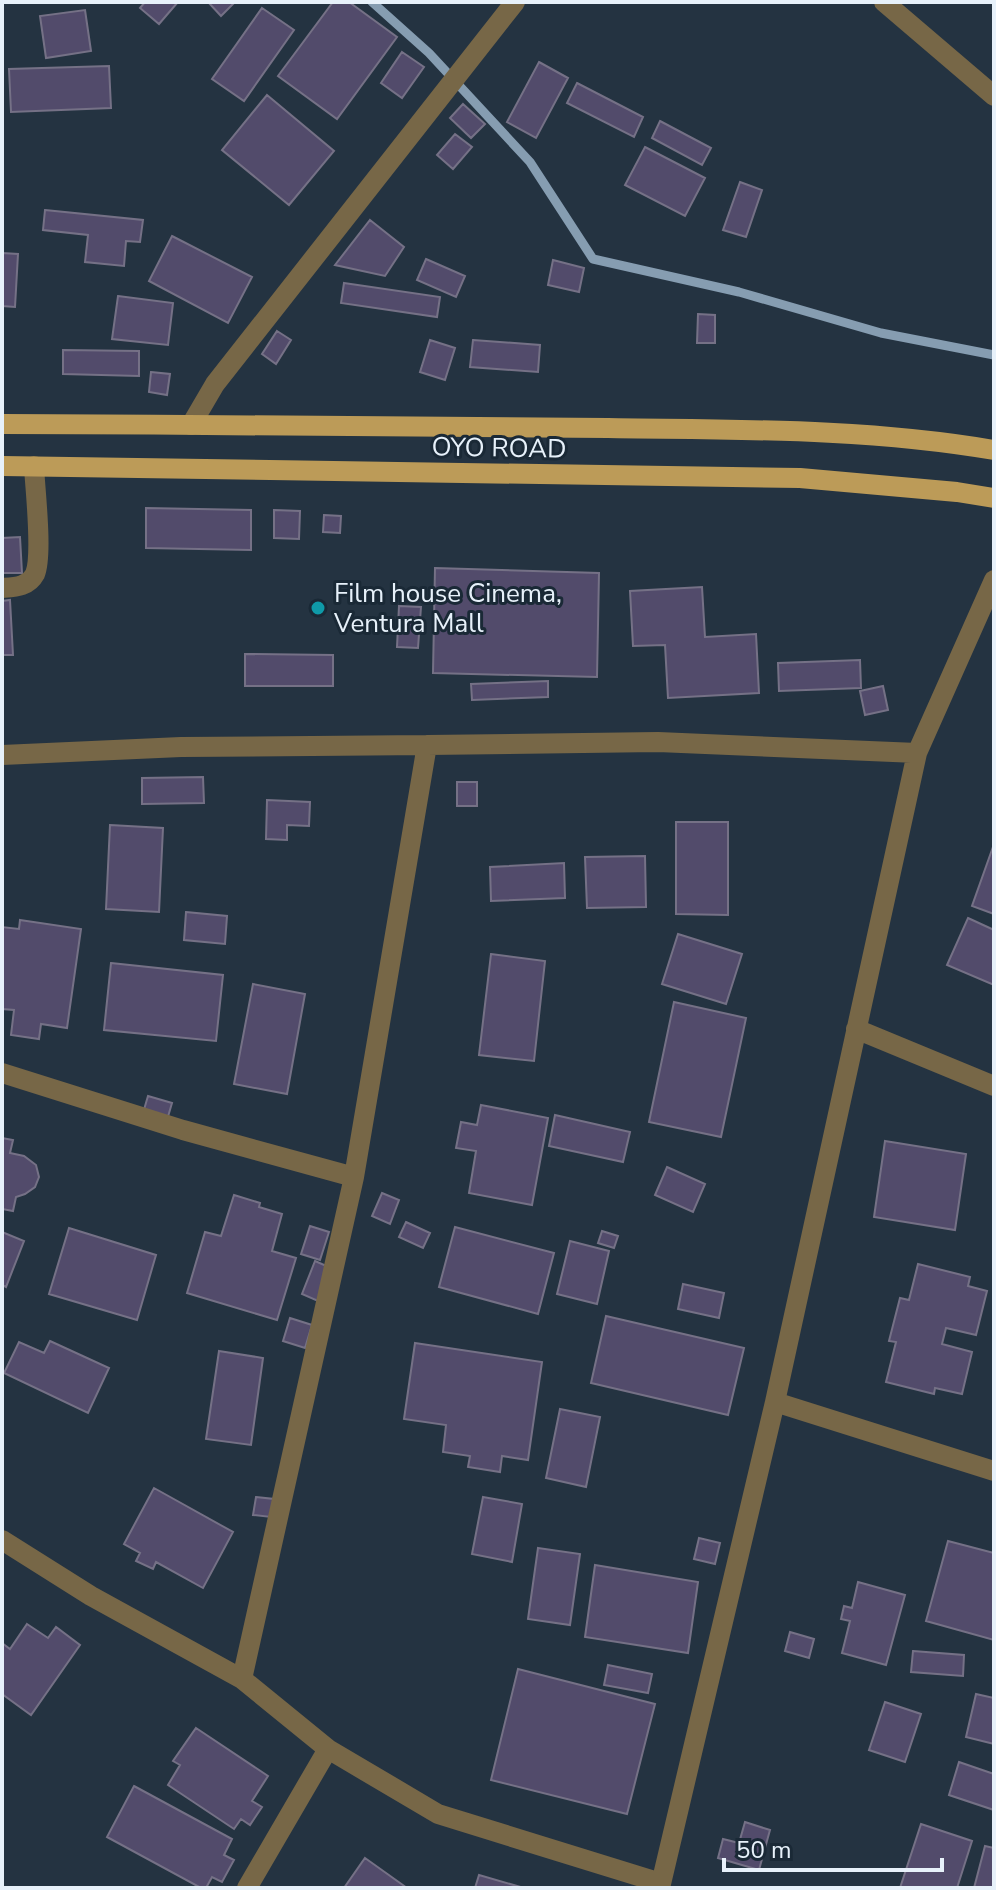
<svg xmlns="http://www.w3.org/2000/svg" width="996" height="1890" viewBox="0 0 996 1890" font-family="'Nunito Sans',sans-serif">
<rect width="100%" height="100%" fill="#243341"/>
<g fill="none" stroke-linecap="round" stroke-linejoin="round">
<path stroke="#869db1" stroke-width="9" d="M372,2L429,53L530,162L593,259L739,292L881,333L994,355"/>
</g>
<path fill="#524b6b" stroke="#757186" stroke-width="2" d="M145,2H178L159,24L140,8Z
M208,2H235L221,16Z
M333,2H349L397,37L337,119L278,76Z
M262,8L294,30L244,101L212,79Z
M85,10L91,51L46,58L40,16Z
M402,52L424,67L402,98L381,83Z
M539,62L568,78L536,138L507,122Z
M109,66L111,108L11,112L9,69Z
M577,83L643,117L634,137L567,103Z
M267,95L334,151L289,205L222,150Z
M463,104L485,124L471,138L450,118Z
M660,121L711,148L702,165L652,138Z
M455,134L472,147L453,169L437,155Z
M645,147L705,178L685,216L625,185Z
M740,182L762,190L746,237L723,230Z
M45,210L143,220L140,242L126,241L124,266L85,262L88,235L43,230Z
M370,220L404,247L385,276L335,265Z
M172,236L252,277L228,323L149,281Z
M2,253L18,254L15,307L2,306Z
M426,259L465,276L456,297L417,280Z
M553,260L584,268L579,292L548,285Z
M344,283L440,297L437,317L341,303Z
M118,296L173,303L168,345L112,339Z
M698,314L715,315V343H697Z
M277,331L291,340L276,364L262,354Z
M430,340L455,348L445,380L420,372Z
M473,340L540,345L538,372L470,367Z
M63,350L139,351V376L63,374Z
M151,372L170,374L167,395L149,392Z
M146,508L251,510V550L146,548Z
M274,510L300,511L299,539L274,538Z
M324,515L341,516L340,533L323,532Z
M20,537L22,573H2V538Z
M435,568L599,573L597,677L433,673Z
M702,587L705,637L756,634L759,693L668,698L665,645L633,646L630,591Z
M10,600L13,655H2V601Z
M399,606L421,607L418,648L397,647Z
M245,654L333,655V686H245Z
M860,660L861,688L779,691L778,663Z
M548,681V697L472,700L471,684Z
M883,686L888,710L865,715L860,691Z
M203,777L204,803L142,804V778Z
M457,782H477V806H457Z
M267,800L310,802L309,826L287,825V840L266,839Z
M676,822H728V915L676,914Z
M110,825L163,828L159,912L106,909Z
M994,844V914L972,906Z
M645,856L646,907L587,908L585,857Z
M564,863L565,898L491,901L490,867Z
M186,912L227,916L225,944L184,940Z
M968,918L994,930V985L947,965Z
M20,920L81,929L67,1028L41,1024L39,1039L11,1035L14,1010L2,1009V927L19,929Z
M678,934L742,954L726,1004L662,984Z
M491,954L545,961L534,1061L479,1055Z
M111,963L223,975L216,1041L104,1030Z
M253,984L305,994L287,1094L234,1084Z
M674,1002L746,1018L721,1137L649,1122Z
M148,1096L172,1103L167,1120L143,1113Z
M481,1105L548,1118L532,1205L469,1193L476,1151L456,1148L461,1122L477,1125Z
M555,1115L630,1132L623,1162L549,1146Z
M2,1138L13,1140L10,1153L24,1156L36,1165L39,1177L35,1187L25,1194L16,1197L13,1211L2,1209Z
M885,1141L966,1154L955,1230L874,1217Z
M667,1167L705,1184L693,1212L655,1195Z
M382,1193L399,1200L390,1224L372,1216Z
M234,1195L260,1203L259,1207L282,1214L272,1251L296,1258L277,1320L187,1293L205,1232L221,1236Z
M406,1222L430,1233L423,1248L399,1237Z
M310,1226L329,1232L320,1260L301,1254Z
M455,1227L554,1253L538,1314L439,1287Z
M69,1228L156,1255L137,1320L49,1294Z
M602,1231L618,1236L614,1248L598,1243Z
M2,1232L24,1241L6,1287L2,1285Z
M570,1241L609,1251L597,1304L557,1294Z
M315,1261L331,1268L318,1301L302,1294Z
M918,1264L970,1277L968,1286L987,1291L976,1335L946,1328L942,1344L972,1352L962,1394L935,1388L934,1394L886,1382L896,1342L889,1341L900,1298L909,1300Z
M683,1284L724,1293L719,1318L678,1309Z
M606,1316L744,1348L728,1415L591,1383Z
M290,1318L312,1325L305,1348L283,1341Z
M50,1341L109,1368L88,1413L4,1373L19,1342L44,1353Z
M415,1343L542,1362L528,1460L502,1456L500,1472L468,1467L470,1456L443,1452L446,1425L404,1419Z
M219,1351L263,1358L251,1445L206,1439Z
M560,1409L600,1417L586,1487L546,1478Z
M154,1488L233,1532L203,1588L156,1562L153,1569L136,1561L140,1553L124,1544Z
M256,1497L274,1499L271,1517L253,1515Z
M483,1497L522,1504L512,1562L472,1554Z
M699,1538L720,1543L715,1564L694,1559Z
M948,1541L994,1553V1640L926,1621Z
M538,1548L580,1554L570,1625L528,1619Z
M595,1565L698,1582L688,1653L585,1637Z
M858,1582L905,1595L886,1665L842,1653L850,1621L841,1619L844,1606L852,1608Z
M27,1624L48,1638L56,1627L80,1645L31,1715L2,1694V1643L10,1649Z
M790,1632L814,1639L809,1658L785,1651Z
M913,1651L964,1655L963,1676L911,1672Z
M608,1665L652,1674L648,1693L604,1685Z
M518,1669L655,1704L627,1814L491,1780Z
M976,1694L994,1698V1744L966,1737Z
M885,1702L921,1714L905,1762L869,1750Z
M196,1728L268,1776L252,1801L262,1807L250,1825L241,1819L234,1829L168,1785L180,1765L173,1761Z
M959,1762L994,1774V1810L949,1795Z
M134,1786L232,1839L224,1855L234,1860L222,1882L212,1877L206,1888H201L107,1837Z
M745,1822L770,1830L759,1870L718,1858L723,1839L739,1843Z
M921,1824L972,1841L957,1888H900Z
M985,1846L994,1848V1888H974Z
M365,1858L407,1888H344Z
M479,1875L524,1888H475Z"/>
<g fill="none" stroke-linecap="round" stroke-linejoin="round">
<path stroke="#776747" stroke-width="20" d="M884,2L994,96
M191,425L215,384L515,2
M2,588C15,587 28,587 35,574C43,555 35,489 34,466
M2,755L181,747L427,745
M856,1029L994,1086
M2,1073L183,1130L354,1177L427,745L658,742L917,753L994,580
M775,1402L994,1471
M2,1540L91,1596L242,1679L328,1749L438,1814L661,1883
M242,1679L354,1177
M247,1888L328,1749
M660,1888L775,1402L917,753"/>
<path stroke="#bc9b58" stroke-width="20" d="M2,424C204,425 406,425 608,428C737,430 866,428 994,450
M2,466L800,478L957,492L994,498"/>
</g>
<circle fill="#0f9aa8" stroke="#1a2936" stroke-width="3" cx="318" cy="608" r="8"/>
<g text-anchor="middle" dominant-baseline="central" stroke-width="6" stroke-linejoin="round" paint-order="stroke">
<g font-size="26" fill="#e7f1fa" stroke="#1a2936">
<text transform="translate(499 448) rotate(1)">OYO ROAD</text>
</g>
<g font-size="26" fill="#e7f1fa" stroke="#1a2936" text-anchor="start">
<text x="334" y="593">Film house Cinema,<tspan x="334" dy="30">Ventura Mall</tspan></text>
</g>
</g>
<rect width="996" height="1890" fill="none" stroke="#e7f1fa" stroke-width="8"/>
<path d="M724 1858v12h218v-12" fill="none" stroke="#e7f1fa" stroke-width="4"/>
<text x="736" y="1858" font-size="24" fill="#e7f1fa" stroke="#1a2936" stroke-width="6" paint-order="stroke">50 m</text>
</svg>
